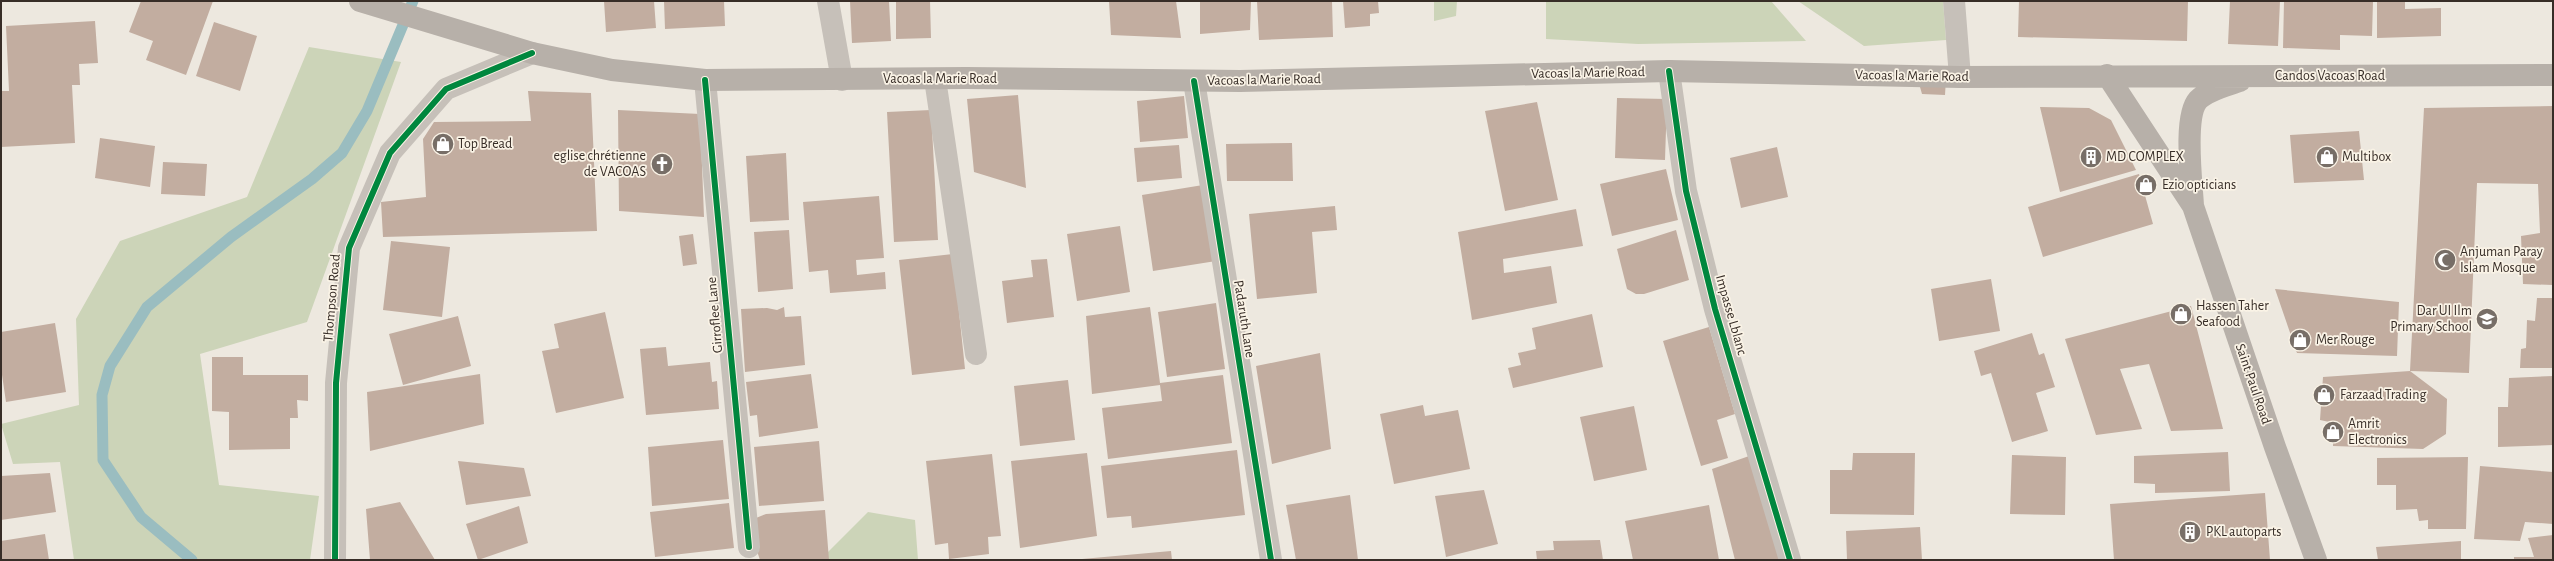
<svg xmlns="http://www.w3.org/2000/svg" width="2554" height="561" viewBox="0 0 2554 561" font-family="'Alegreya Sans',sans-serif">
<rect width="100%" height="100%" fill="#ede8df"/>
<path fill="#ccd4b8" d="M1434,1H1457L1456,16L1434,21Z
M1546,1H1771L1806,41L1638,44L1546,39Z
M1798,1H1943L1946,40L1864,46Z
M309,47L401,62L307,322L200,354L219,485L319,496L310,560H74L60,462L13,464L1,424L79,405L76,319L120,241L247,197Z
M868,512L915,520L918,560H820Z"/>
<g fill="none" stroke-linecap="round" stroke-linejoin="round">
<path stroke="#9abdc0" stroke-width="11" d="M192,560L141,517L103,460L102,395L110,366L147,307L231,237L312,179L342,153L367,111L413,1"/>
</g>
<path fill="#c2ada0" d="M141,1H213L186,75L146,60L153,41L129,32Z
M604,1H654L656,28L606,32Z
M664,1H724L725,26L665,29Z
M850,1H889L891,41L852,43Z
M896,1H930L931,38L896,39Z
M1109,1H1176L1181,38L1111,35Z
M1200,1H1251L1250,30L1200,34Z
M1257,1H1332L1333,37L1259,40Z
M1343,1H1378L1379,13L1370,14V26L1345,28Z
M2019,1H2188L2187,41L2018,37Z
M2230,1H2280L2278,46L2228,44Z
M2284,1H2373L2372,36L2340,35V50L2283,48Z
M2377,1H2405V9L2441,8V36L2377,38Z
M95,21L98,63L79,64L80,85H72L75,143L1,147V91H9L6,26Z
M214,22L257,36L240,91L196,76Z
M1946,79L1945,95L1922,94L1918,80Z
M528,91L591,93L597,231L383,237L381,202L426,197L423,139L434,122L531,121Z
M1018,95L1026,188L974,172L967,99Z
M1184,96L1188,138L1140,142L1137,101Z
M1617,98L1667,99L1665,160L1615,158Z
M1537,102L1558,200L1505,211L1485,111Z
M2553,106V285L2523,284L2521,236L2540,233L2538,184L2477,183L2469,373L2410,371L2424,108Z
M2040,107L2089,108L2111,120L2136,170L2060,192Z
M618,110L700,114L704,217L619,211Z
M931,110L938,240L894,242L887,112Z
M2359,131L2364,180L2294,183L2290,135Z
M100,138L155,146L150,187L95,178Z
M1292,143L1293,181H1227L1226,144Z
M1179,145L1182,178L1137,182L1134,148Z
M1777,147L1788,197L1741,208L1730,158Z
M786,153L789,220L750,222L746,156Z
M163,162L207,164L205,196L161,194Z
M1666,169L1678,220L1612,236L1600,184Z
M2139,174L2153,224L2043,257L2028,207Z
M1203,185L1216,261L1153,271L1142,195Z
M879,196L884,258L856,260L857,275L885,272L886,289L830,293L828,270L809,272L803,202Z
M1335,206L1337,230L1312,232L1317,293L1257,299L1249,214Z
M1576,209L1583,246L1503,259L1504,273L1551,266L1557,303L1472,320L1458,232Z
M1120,226L1130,292L1077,301L1067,234Z
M789,230L793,289L758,292L754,232Z
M1676,230L1689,280L1644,294H1636L1627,289L1617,249Z
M693,234L697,264L683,266L679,236Z
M391,241L450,247L442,317L383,310Z
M953,254L965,369L912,375L899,260Z
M1047,259L1054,317L1007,323L1002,281L1033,277L1031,260Z
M1991,279L2000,331L1939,341L1931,289Z
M2275,289L2399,302L2397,356L2297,353Z
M2537,298H2553V368H2520L2521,349L2526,348L2527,320L2535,321Z
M1216,303L1225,369L1167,377L1158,312Z
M2191,306L2223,429L2171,431L2149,364L2120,369L2142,429L2096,435L2065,339Z
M784,307L785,317L801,316L805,365L745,372L741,309L767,308L777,310Z
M1150,307L1160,383L1223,375L1232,443L1108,459L1102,408L1162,401L1160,385L1092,394L1086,316Z
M605,312L624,398L556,413L542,351L559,348L554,324Z
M1592,314L1603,367L1513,388L1508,368L1521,365L1518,353L1536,349L1532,328Z
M458,316L471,366L403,385L389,334Z
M55,323L66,392L6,402L1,368V332Z
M1709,327L1735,414L1717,420L1728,458L1701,466L1663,341Z
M2032,333L2039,355L2044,353L2055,387L2036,393L2048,431L2012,442L1991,373L1981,376L1974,351Z
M666,347L668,366L710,362L712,382L717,381L719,409L646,415L640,349Z
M1320,353L1331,449L1272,464L1256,366Z
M212,357H243V375H308V401L297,400L298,418H290V449L229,450V412L212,411Z
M2410,371L2447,399L2446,434L2423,449L2333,446L2334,423L2320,420L2323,377Z
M480,374L484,424L370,451L367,392Z
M811,374L818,428L759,437L757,415L750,416L746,382Z
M2553,376V445L2498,447V407H2508L2509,378Z
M1068,380L1075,440L1020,446L1014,386Z
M1423,405L1425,416L1458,410L1470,469L1394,484L1380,414Z
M1634,406L1647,470L1594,481L1580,417Z
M723,440L729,499L652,506L648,447Z
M819,441L824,501L759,506L754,447Z
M1237,450L1245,515L1132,528L1131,516L1107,518L1101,466Z
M2228,452L2230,491L2155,493V484L2134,483V456Z
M1087,453L1097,536L1020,548L1011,461Z
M1853,453H1915L1914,515L1830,514V470H1852Z
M992,454L1001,536L988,537L989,554L949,559L948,543L935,545L926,461Z
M1752,455L1781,560H1735L1712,469Z
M2012,455L2066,457L2065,515L2010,514Z
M2468,457L2466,529H2428V520L2419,521L2417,509L2396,510V485H2377V458Z
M458,461L524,468L531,496L466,505Z
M2480,466L2553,472V524L2525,522L2520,541L2474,539Z
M50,473L56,512L1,520V476Z
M1484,490L1498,544L1446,557L1435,496Z
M2265,493L2270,560H2114L2110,504Z
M1350,495L1358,560H1296L1286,505Z
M400,502L435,560H370L366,509Z
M729,503L734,548L655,557L650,512Z
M1709,505L1719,560H1633L1625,521Z
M519,506L528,543L478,560L466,524Z
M825,510L829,560H760L756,548V518L766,514Z
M1920,527L1922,560H1847L1846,531Z
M45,534L49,560H1V541Z
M2553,535V560H2514V557H2534L2528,538Z
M1600,540L1603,560H1537L1536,551L1554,550L1553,541Z
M2461,541V560H2378L2376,547Z
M1171,551L1172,560H1082V559Z"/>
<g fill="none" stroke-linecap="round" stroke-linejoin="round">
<path stroke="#c6c0b9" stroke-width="22" d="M828,1L842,80
M1954,1L1960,77
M1669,71L1686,191L1715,309L1790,560
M935,79L976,354
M705,80L749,547
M1194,81L1271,560
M335,560L336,383L349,248L390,153L446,89L532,53"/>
<path stroke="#b7b0a9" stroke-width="22" d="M360,1L532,53L612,70L705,80L966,78L1240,81L1669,71L1960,77L2553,75
M2107,75L2193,206L2275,447L2316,560
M2193,206C2192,183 2183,117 2198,100C2208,90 2226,86 2240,81"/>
<g stroke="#faf3e6" stroke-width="8">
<path id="cycleway" d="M1669,71L1686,191L1715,309L1790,560
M705,80L749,547
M1194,81L1271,560
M335,560L336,383L349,248L390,153L446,89L532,53"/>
</g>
<use href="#cycleway" stroke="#00873e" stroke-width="6"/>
</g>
<defs>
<g id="shop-disc" transform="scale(1.15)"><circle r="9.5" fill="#776e67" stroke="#faf3e6"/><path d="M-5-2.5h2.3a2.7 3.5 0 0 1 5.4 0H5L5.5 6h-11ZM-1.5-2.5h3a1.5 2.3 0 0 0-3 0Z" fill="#fff"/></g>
<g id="building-disc" transform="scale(1.15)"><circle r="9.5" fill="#776e67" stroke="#faf3e6"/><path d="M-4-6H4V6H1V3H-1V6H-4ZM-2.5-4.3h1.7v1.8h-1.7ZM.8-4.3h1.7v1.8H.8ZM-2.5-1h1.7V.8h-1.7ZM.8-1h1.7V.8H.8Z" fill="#fff"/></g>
<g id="church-disc" transform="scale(1.15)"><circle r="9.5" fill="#776e67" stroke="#faf3e6"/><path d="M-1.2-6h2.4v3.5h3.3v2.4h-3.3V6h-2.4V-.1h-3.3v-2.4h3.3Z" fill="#fff"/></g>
<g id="mosque-disc" transform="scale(1.15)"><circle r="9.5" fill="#776e67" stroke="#faf3e6"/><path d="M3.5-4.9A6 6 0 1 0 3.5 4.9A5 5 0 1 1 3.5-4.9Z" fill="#fff"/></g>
<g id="school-disc" transform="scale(1.15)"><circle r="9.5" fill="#776e67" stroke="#faf3e6"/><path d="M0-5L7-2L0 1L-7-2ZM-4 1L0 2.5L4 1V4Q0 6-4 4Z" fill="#fff"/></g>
</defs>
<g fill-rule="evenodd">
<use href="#shop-disc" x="443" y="144"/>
<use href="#building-disc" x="2091" y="157"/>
<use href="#shop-disc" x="2327" y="157"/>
<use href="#church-disc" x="662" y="164"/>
<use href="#shop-disc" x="2146" y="185"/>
<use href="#mosque-disc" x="2445" y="260"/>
<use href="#shop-disc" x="2181" y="314"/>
<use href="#school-disc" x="2487" y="319"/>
<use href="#shop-disc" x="2300" y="340"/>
<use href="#shop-disc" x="2324" y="395"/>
<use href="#shop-disc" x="2333" y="432"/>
<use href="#building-disc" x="2190" y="532"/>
</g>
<g text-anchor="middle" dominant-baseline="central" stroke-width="3.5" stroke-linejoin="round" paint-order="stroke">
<g font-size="14" fill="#372d27" stroke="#faf3e6">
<text transform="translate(1588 73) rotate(-1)">Vacoas la Marie Road</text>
<text transform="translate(1912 76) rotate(1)">Vacoas la Marie Road</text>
<text x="2330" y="76">Candos Vacoas Road</text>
<text x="940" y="79">Vacoas la Marie Road</text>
<text transform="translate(1264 80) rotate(-1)">Vacoas la Marie Road</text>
<text transform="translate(332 298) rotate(-85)">Thompson Road</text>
<text transform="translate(715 315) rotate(-95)">Girroflee Lane</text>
<text transform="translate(1731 315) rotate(74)">Impasse Lblanc</text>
<text transform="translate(1244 319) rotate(81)">Padaruth Lane</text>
<text transform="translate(2253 384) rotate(71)">Saint Paul Road</text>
</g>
<g font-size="14" fill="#372d27" stroke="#faf3e6" text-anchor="start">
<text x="458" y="144">Top Bread</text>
<text x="646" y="156" text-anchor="end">eglise chrétienne<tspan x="646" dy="16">de VACOAS</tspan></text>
<text x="2106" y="157">MD COMPLEX</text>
<text x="2342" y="157">Multibox</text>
<text x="2162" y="185">Ezio opticians</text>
<text x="2460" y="252">Anjuman Paray<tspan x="2460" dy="16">Islam Mosque</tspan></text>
<text x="2196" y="306">Hassen Taher<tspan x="2196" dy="16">Seafood</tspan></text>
<text x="2472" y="311" text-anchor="end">Dar UI Ilm<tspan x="2472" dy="16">Primary School</tspan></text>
<text x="2316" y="340">Mer Rouge</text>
<text x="2340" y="395">Farzaad Trading</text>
<text x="2348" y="424">Amrit<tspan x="2348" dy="16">Electronics</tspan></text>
<text x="2206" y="532">PKL autoparts</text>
</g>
</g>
<rect width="2554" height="561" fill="none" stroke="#372d27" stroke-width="4"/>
</svg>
